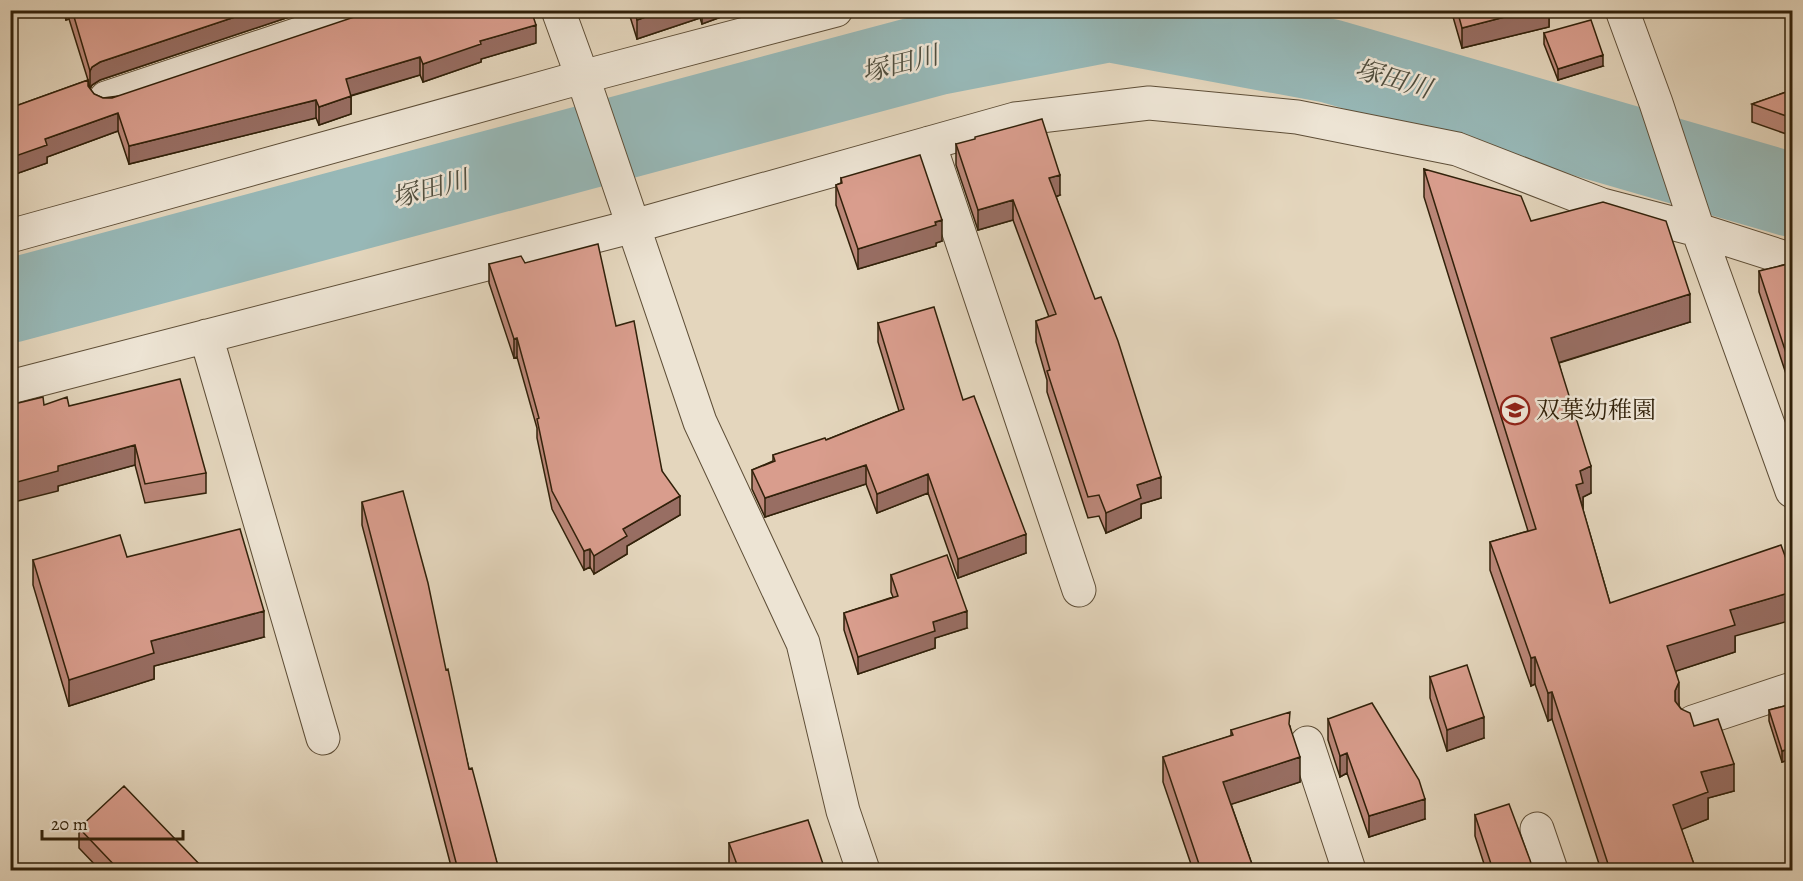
<svg xmlns="http://www.w3.org/2000/svg" width="1803" height="881" viewBox="0 0 1803 881" font-family="Alegreya,'Noto Serif JP',serif">
<rect width="100%" height="100%" fill="#e4d6bd"/>
<filter id="stains"><feTurbulence type="fractalNoise" baseFrequency=".00333" numOctaves="4"/><feColorMatrix values="0 0 0 0 .2 0 0 0 0 .09 0 0 0 0 .02 0 0 0 .5 -.17"/></filter>
<radialGradient id="worn" r=".72"><stop offset=".6" stop-color="#630" stop-opacity="0"/><stop offset="1" stop-color="#630" stop-opacity=".3"/></radialGradient>
<g fill="none" stroke-linecap="round" stroke-linejoin="round">
<path stroke="#6e7c72" stroke-width="14" d="M1109,20L1141,10"/>
<path stroke="#97b8b7" stroke-width="84" d="M10,301L938,53L1109,20L1330,61L1792,195"/>
<g stroke="#5e4e37" stroke-width="35">
<path id="minor" d="M558,10L586,87L700,422L803,643L843,811L863,870
M1622,10L1656,103L1698,230L1792,491
M106,98L371,10
M929,143L1079,590
M10,236L582,77L836,10
M206,336L323,738
M10,387L634,226L1015,119L1149,103L1297,117L1457,149L1602,205L1698,230L1792,260
M1693,722L1792,689
M1307,743L1349,870
M1537,829L1551,870"/>
</g>
<use href="#minor" stroke="#ede4d4" stroke-width="33"/>
</g>
<path fill="#bb8779" stroke="#31210a" stroke-width="1.5" d="M63,10H310L100,80L92,85L90,89L88,80V86L94,94L103,98L536,43L481,59V62L423,82L420,75L351,96V114L319,125L316,118L129,164L118,131L47,157V163L10,176V108L88,80L69,19L66,20Z
M628,10H740L702,24L700,18L637,39Z
M1451,10H1549V27L1462,48Z
M1544,33L1603,66L1558,80L1544,44Z
M1792,90V136L1752,122V104Z
M956,144L1060,195L1056,197L1161,498L1141,504V518L1106,533L1099,516L1088,518L1047,392V380L1036,342V321L1049,317L1013,220L978,230L956,165Z
M1424,169L1531,221L1690,322L1559,363L1591,493L1583,497V510L1610,603L1735,636V652L1676,671L1679,706L1694,726L1734,791L1708,798V819L1681,829L1696,870H1601L1552,719L1548,721L1535,684L1531,686L1490,570V542L1528,531L1424,197Z
M841,178L942,241L936,243V246L858,269L836,205V185L841,183Z
M525,263L616,326L662,471L680,515L627,546V554L594,574L590,567L584,570L552,509L537,438V428L517,357L514,358L489,283V264Z
M1792,263V392L1759,292V271Z
M878,323L963,400L1026,553L958,578L928,493L877,513L866,484L765,517L752,489V470L773,461V455L826,440L899,411L878,342Z
M44,405L69,406L206,473V493L145,503L135,465L58,486V491Z
M362,502L446,670L469,769L499,870H452L362,525Z
M127,557L264,637L154,666V679L69,706L33,585V560Z
M891,575L967,628L935,638V648L858,674L844,630V613L893,597L891,592Z
M1430,677L1484,738L1447,751L1430,698Z
M1792,704V759L1782,762L1769,721V710Z
M1328,719L1425,819L1369,837L1347,773L1340,777L1328,740Z
M1290,726L1300,782L1231,804L1254,870H1193L1163,782V757L1231,736V730Z
M1475,815L1533,870H1486L1475,836Z
M79,828L205,870H100L79,848Z
M729,843L823,870H732L729,864Z"/>
<path fill="#986e63" stroke="#31210a" stroke-width="1.5" d="M66,10H69V19L66,20Z
M256,10H310L100,80L92,85L90,89V71L92,67L100,62Z
M665,10H700V18L637,39V20Z
M702,10H740L702,24Z
M1532,10H1549V27L1462,48V28Z
M536,25V43L481,59V62L423,82V64L480,41Z
M1603,55V66L1558,80V69Z
M420,57V75L346,97V79Z
M351,96V114L319,125V107Z
M316,100V118L129,164V146Z
M118,113V131L47,157V163L10,176V158L45,139Z
M1060,175V195L1049,199V178Z
M1013,200V220L978,230V210Z
M942,220V241L936,243V246L858,269V249Z
M1690,294V322L1551,365V338Z
M517,338V357L514,358V339Z
M135,445V465L58,486V491L10,503V484L58,466Z
M866,465V484L765,517V498Z
M1591,466V493L1583,497V510L1576,485L1580,471Z
M928,474V493L877,513V494Z
M1161,477V498L1141,504V518L1106,533V513L1137,485Z
M680,496V515L627,546V554L594,574V556L623,529Z
M1026,534V553L958,578V559Z
M590,549V567L584,570V551Z
M1792,592V620L1735,636V652L1667,674V646L1730,610Z
M264,611V637L154,666V679L69,706V680L151,641Z
M967,611V628L935,638V648L858,674V657L933,622Z
M1535,657V684L1531,686V658Z
M1679,682V709L1675,719V691Z
M1552,692V719L1548,721V693Z
M1484,717V738L1447,751V730Z
M1792,748V759L1782,762V751Z
M1347,753V773L1340,777V756Z
M1300,757V782L1223,807V782Z
M1734,764V791L1708,798V819L1673,833V805L1701,772Z
M1425,799V819L1369,837V816Z
M823,864V870H801Z"/>
<path fill="#d99d8d" stroke="#31210a" stroke-width="1.5" d="M72,10H256L100,62L92,67L90,71Z
M375,10H531L536,25L480,41L481,44L423,64L420,57L346,79L351,96L319,107L316,100L129,146L118,113L45,139L47,145L10,158V108L88,80V86L94,94L103,98H112Z
M634,10H665L637,20Z
M1457,10H1532L1462,28Z
M1591,20L1603,55L1558,69L1544,33Z
M1792,90V118L1752,104Z
M1042,119L1060,175L1049,178L1095,299L1101,297L1118,341L1161,477L1137,485L1141,498L1106,513L1099,495L1088,497L1047,371L1050,370L1036,321L1056,314L1013,200L978,210L956,144L975,139V137Z
M920,155L942,220L935,222L936,225L858,249L836,185L842,183L841,178Z
M1424,169L1521,196L1531,221L1603,202L1666,221L1690,294L1551,338L1591,466L1580,471L1583,483L1576,485L1610,603L1781,545L1792,575V592L1730,610L1735,625L1667,646L1679,682L1675,691V701L1681,709L1690,713L1694,726L1718,719L1734,764L1701,772L1708,792L1673,805L1696,870H1610L1552,692L1548,693L1535,657L1531,658L1490,542L1536,529Z
M598,244L616,326L634,321L662,471L680,496L623,529L627,536L594,556L590,549L584,551L552,491L537,419L539,418L517,338L514,339L489,264L521,256L525,263Z
M1792,263V371L1759,271Z
M934,307L963,400L974,396L1026,534L958,559L928,474L877,494L866,465L765,498L752,470L775,461L773,455L825,438L826,440L904,409L878,323Z
M180,379L206,473L145,484L135,445L58,466V471L10,484V405L43,397L44,405L67,397L69,406Z
M403,491L428,583L446,670L448,669L469,769L472,768L499,870H458L362,502Z
M240,529L264,611L151,641L154,653L69,680L33,560L120,535L127,557Z
M947,555L967,611L933,622L935,631L858,657L844,613L898,596L891,575Z
M1467,665L1484,717L1447,730L1430,677Z
M1372,703L1419,780L1425,799L1369,816L1347,753L1340,756L1328,719Z
M1792,704V748L1782,751L1769,710Z
M1290,712L1289,724L1300,757L1223,782L1254,870H1201L1163,757L1233,735L1231,730Z
M124,786L205,870H119L79,828Z
M1509,804L1530,860L1533,870H1493L1475,815Z
M808,820L823,864L801,870H739L729,843Z"/>
<defs>
<g id="school-ring" transform="scale(1.5)"><circle r="9.5" fill="#ede4d4" stroke="#8f2418" stroke-width="1.5"/><path d="M0-5L7-2L0 1L-7-2ZM-4 1L0 2.5L4 1V4Q0 6-4 4Z" fill="#8f2418"/></g>
</defs>
<g fill-rule="evenodd">
<use href="#school-ring" x="1515" y="410"/>
</g>
<g text-anchor="middle" dominant-baseline="central" stroke-width="5" stroke-linejoin="round" paint-order="stroke">
<g font-size="24" fill="#31210a" stroke="#ede4d4" text-anchor="start">
<text x="1536" y="410">双葉幼稚園</text>
</g>
<g font-size="26" font-style="italic" fill="#504e3e" stroke="#ede4d4">
<text transform="translate(900 64) rotate(-14)">塚田川</text>
<text transform="translate(1393 79) rotate(16)">塚田川</text>
<text transform="translate(430 189) rotate(-15)">塚田川</text>
</g>
</g>
<rect width="1803" height="881" fill="none" stroke="#e4d6bd" stroke-width="36"/>
<rect x="12" y="12" width="1779" height="857" fill="none" stroke="#31210a" stroke-width="3"/>
<rect x="18" y="18" width="1767" height="845" fill="none" stroke="#31210a" stroke-width="1.5"/>
<path d="M42 830v9h141v-9" fill="none" stroke="#31210a" stroke-width="3"/>
<text x="51" y="830" font-size="18" fill="#31210a" stroke="#ede4d4" stroke-width="4.5" paint-order="stroke">20 m</text>
<rect width="100%" height="100%" filter="url(#stains)"/>
<rect width="100%" height="100%" fill="url(#worn)"/>
</svg>
